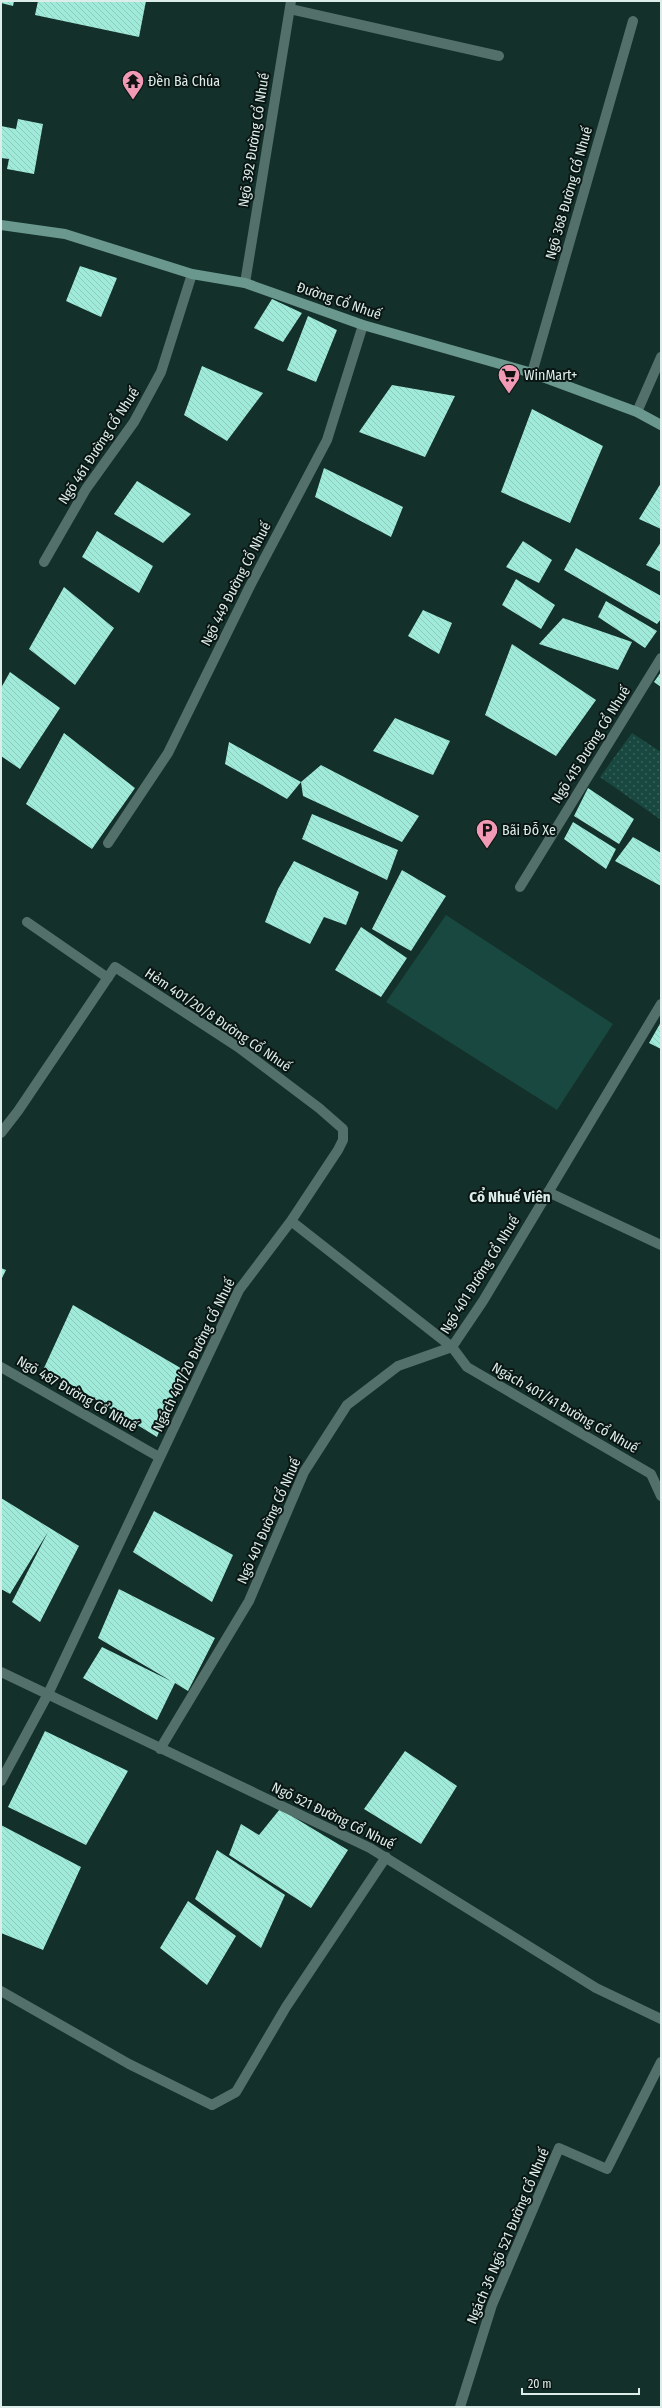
<svg xmlns="http://www.w3.org/2000/svg" width="662" height="2408" viewBox="0 0 662 2408" font-family="'Fira Sans Condensed',sans-serif">
<defs>
<pattern id="park-dots" width="8" height="8" patternUnits="userSpaceOnUse"><rect width="8" height="8" fill="#184840"/><path d="M2 2h.1M6 6h.1" fill="none" stroke="#39635c" stroke-width="1.8" stroke-linecap="round"/></pattern>
<pattern id="building-back-hatch" width="6" height="6" patternUnits="userSpaceOnUse"><rect width="6" height="6" fill="#a0eada"/><path d="M-1 5l2 2M0 0l6 6M5-1l2 2" fill="none" stroke="#8dc9bc"/></pattern>
</defs>
<rect width="100%" height="100%" fill="#14302b"/>
<path fill="#184840" d="M446,915L613,1024L557,1110L386,1002Z"/>
<path fill="url(#park-dots)" d="M632,733L661,752V820L600,777Z"/>
<path fill="url(#building-back-hatch)" d="M1,1H14L13,6L1,3Z
M38,1H146L139,37L35,15Z
M18,119L43,124L34,174L7,169L9,159L1,158V126L16,129Z
M80,266L117,278L101,317L66,301Z
M272,299L302,313L283,342L254,328Z
M308,316L337,330L316,382L287,370Z
M202,366L263,393L227,441L184,415Z
M392,385L455,396L425,457L359,432Z
M532,409L603,446L570,523L501,492Z
M324,468L403,507L391,537L315,497Z
M137,481L191,514L163,543L114,514Z
M661,483V529L639,519Z
M97,531L153,566L139,593L82,557Z
M523,541L552,560L539,583L506,567Z
M661,542V572L646,565Z
M576,548L661,596V619L657,624L564,570Z
M516,579L555,605L541,629L502,605Z
M64,587L114,628L75,685L29,649Z
M606,601L657,631L645,648L598,617Z
M423,610L452,623L439,654L408,636Z
M563,618L632,642L618,670L539,644Z
M512,644L596,700L556,756L485,715Z
M10,672L60,708L20,769L1,756V688Z
M661,672V687L654,682Z
M395,718L450,741L433,775L373,751Z
M64,733L135,788L92,849L26,804Z
M229,742L301,782L287,799L225,764Z
M321,765L419,816L402,842L303,796L301,782Z
M588,788L634,819L619,844L574,816Z
M312,814L398,850L387,880L302,839Z
M573,822L616,849L606,869L564,839Z
M633,837L661,853V886L615,861Z
M294,861L359,892L346,925L324,917L310,944L265,922L278,889Z
M402,870L446,896L411,951L372,929Z
M361,927L407,958L381,997L335,970Z
M661,1022V1049L649,1043Z
M1,1268L6,1270L1,1280Z
M73,1305L184,1370L157,1437L44,1368Z
M1,1498L79,1546L40,1622L12,1602L48,1532L10,1594L1,1589Z
M154,1511L233,1555L212,1602L133,1552Z
M119,1589L215,1638L188,1691L175,1683L157,1720L83,1678L102,1647L171,1681L98,1638Z
M45,1731L128,1771L86,1845L8,1807Z
M405,1751L457,1786L421,1844L364,1809Z
M280,1809L348,1850L311,1908L229,1855L241,1824L259,1835Z
M1,1825L81,1867L43,1950L1,1933Z
M217,1850L285,1895L261,1948L195,1899Z
M188,1901L236,1936L207,1985L160,1948Z"/>
<g fill="none" stroke-linecap="round" stroke-linejoin="round">
<path stroke="#54706a" stroke-width="10" d="M290,9L499,56
M532,373L633,21
M637,412L661,357
M44,562L86,489L134,422L161,372L192,274
M108,843L168,753L250,586L327,440L363,325
M520,887L661,658
M27,922L108,978
M1,1133L18,1111L115,967L238,1047L319,1108L343,1129V1140L338,1150L291,1221L239,1290L48,1694L1,1781
M548,1192L661,1245
M291,1221L452,1347L467,1367L651,1474L661,1496
M1,1367L159,1457
M1,1672L370,1848L596,1988L661,2019
M160,1749L249,1601L304,1472L347,1405L398,1366L452,1347L483,1301L661,1004
M1,1991L129,2064L212,2105L236,2092L286,2007L386,1857
M460,2407L492,2305L559,2148L607,2169L661,2062"/>
<path stroke="#54706a" stroke-width="10" d="M245,283L291,1"/>
<path stroke="#6a988e" stroke-width="10" d="M1,225L65,234L192,274L245,283L363,325L532,373L637,412L661,425"/>
</g>
<defs>
<g id="temple-pin" transform="scale(1.15)"><path d="M0 17L-7.5 6A9.5 9.5 0 1 1 7.5 6Z" fill="#f09ab5" stroke="#0a1613"/><path d="M0-6L5-2H3V0L6.5 2.5H4V6H1.5V3h-3V6H-4V2.5H-6.5L-3 0V-2H-5Z" fill="#111"/></g>
<g id="supermarket-pin" transform="scale(1.15)"><path d="M0 17L-7.5 6A9.5 9.5 0 1 1 7.5 6Z" fill="#f09ab5" stroke="#0a1613"/><path d="M-6-5.5h2.5l.6 2H6L4.5 2H-2.5L-4.4-4H-6ZM-1.5 3.2a1.3 1.3 0 1 0 .1 0ZM3 3.2a1.3 1.3 0 1 0 .1 0Z" fill="#111"/></g>
<g id="parking-pin" transform="scale(1.15)"><path d="M0 17L-7.5 6A9.5 9.5 0 1 1 7.5 6Z" fill="#f09ab5" stroke="#0a1613"/><path d="M-3.5-5.5H1a3.5 3.5 0 0 1 0 7H-1V5.5H-3.5ZM-1-3.4V-.6H.8a1.4 1.4 0 0 0 0-2.8Z" fill="#111"/></g>
</defs>
<g fill-rule="evenodd">
<use href="#temple-pin" x="133" y="81"/>
<use href="#supermarket-pin" x="509" y="375"/>
<use href="#parking-pin" x="487" y="830"/>
</g>
<g text-anchor="middle" dominant-baseline="central" stroke-width="4" stroke-linejoin="round" paint-order="stroke">
<g font-size="14" fill="#ddede9" stroke="#0a1613" text-anchor="start">
<text x="148" y="81">Đền Bà Chúa</text>
<text x="524" y="375">WinMart+</text>
<text x="502" y="830">Bãi Đỗ Xe</text>
</g>
<g font-size="14" fill="#ddede9" stroke="#0a1613">
<text transform="translate(254 140) rotate(-81)">Ngõ 392 Đường Cổ Nhuế</text>
<text transform="translate(569 193) rotate(-74)">Ngõ 368 Đường Cổ Nhuế</text>
<text transform="translate(339 301) rotate(19)">Đường Cổ Nhuế</text>
<text transform="translate(99 446) rotate(-57)">Ngõ 461 Đường Cổ Nhuế</text>
<text transform="translate(236 584) rotate(-63)">Ngõ 449 Đường Cổ Nhuế</text>
<text transform="translate(591 745) rotate(-58)">Ngõ 415 Đường Cổ Nhuế</text>
<text transform="translate(218 1020) rotate(34)">Hẻm 401/20/8 Đường Cổ Nhuế</text>
<text transform="translate(480 1275) rotate(-58)">Ngõ 401 Đường Cổ Nhuế</text>
<text transform="translate(194 1355) rotate(-64)">Ngách 401/20 Đường Cổ Nhuế</text>
<text transform="translate(77 1394) rotate(30)">Ngõ 487 Đường Cổ Nhuế</text>
<text transform="translate(565 1408) rotate(30)">Ngách 401/41 Đường Cổ Nhuế</text>
<text transform="translate(269 1521) rotate(-66)">Ngõ 401 Đường Cổ Nhuế</text>
<text transform="translate(333 1816) rotate(26)">Ngõ 521 Đường Cổ Nhuế</text>
<text transform="translate(508 2236) rotate(-67)">Ngách 36 Ngõ 521 Đường Cổ Nhuế</text>
</g>
<g font-size="15" font-weight="bold" fill="#ddede9" stroke="#0a1613">
<text x="510" y="1197">Cổ Nhuế Viên</text>
</g>
</g>
<rect width="662" height="2408" fill="none" stroke="#ddede9" stroke-width="4"/>
<path d="M522 2388v6h117v-6" fill="none" stroke="#ddede9" stroke-width="2"/>
<text x="528" y="2388" font-size="12" fill="#ddede9" stroke="#0a1613" stroke-width="3" paint-order="stroke">20 m</text>
</svg>
